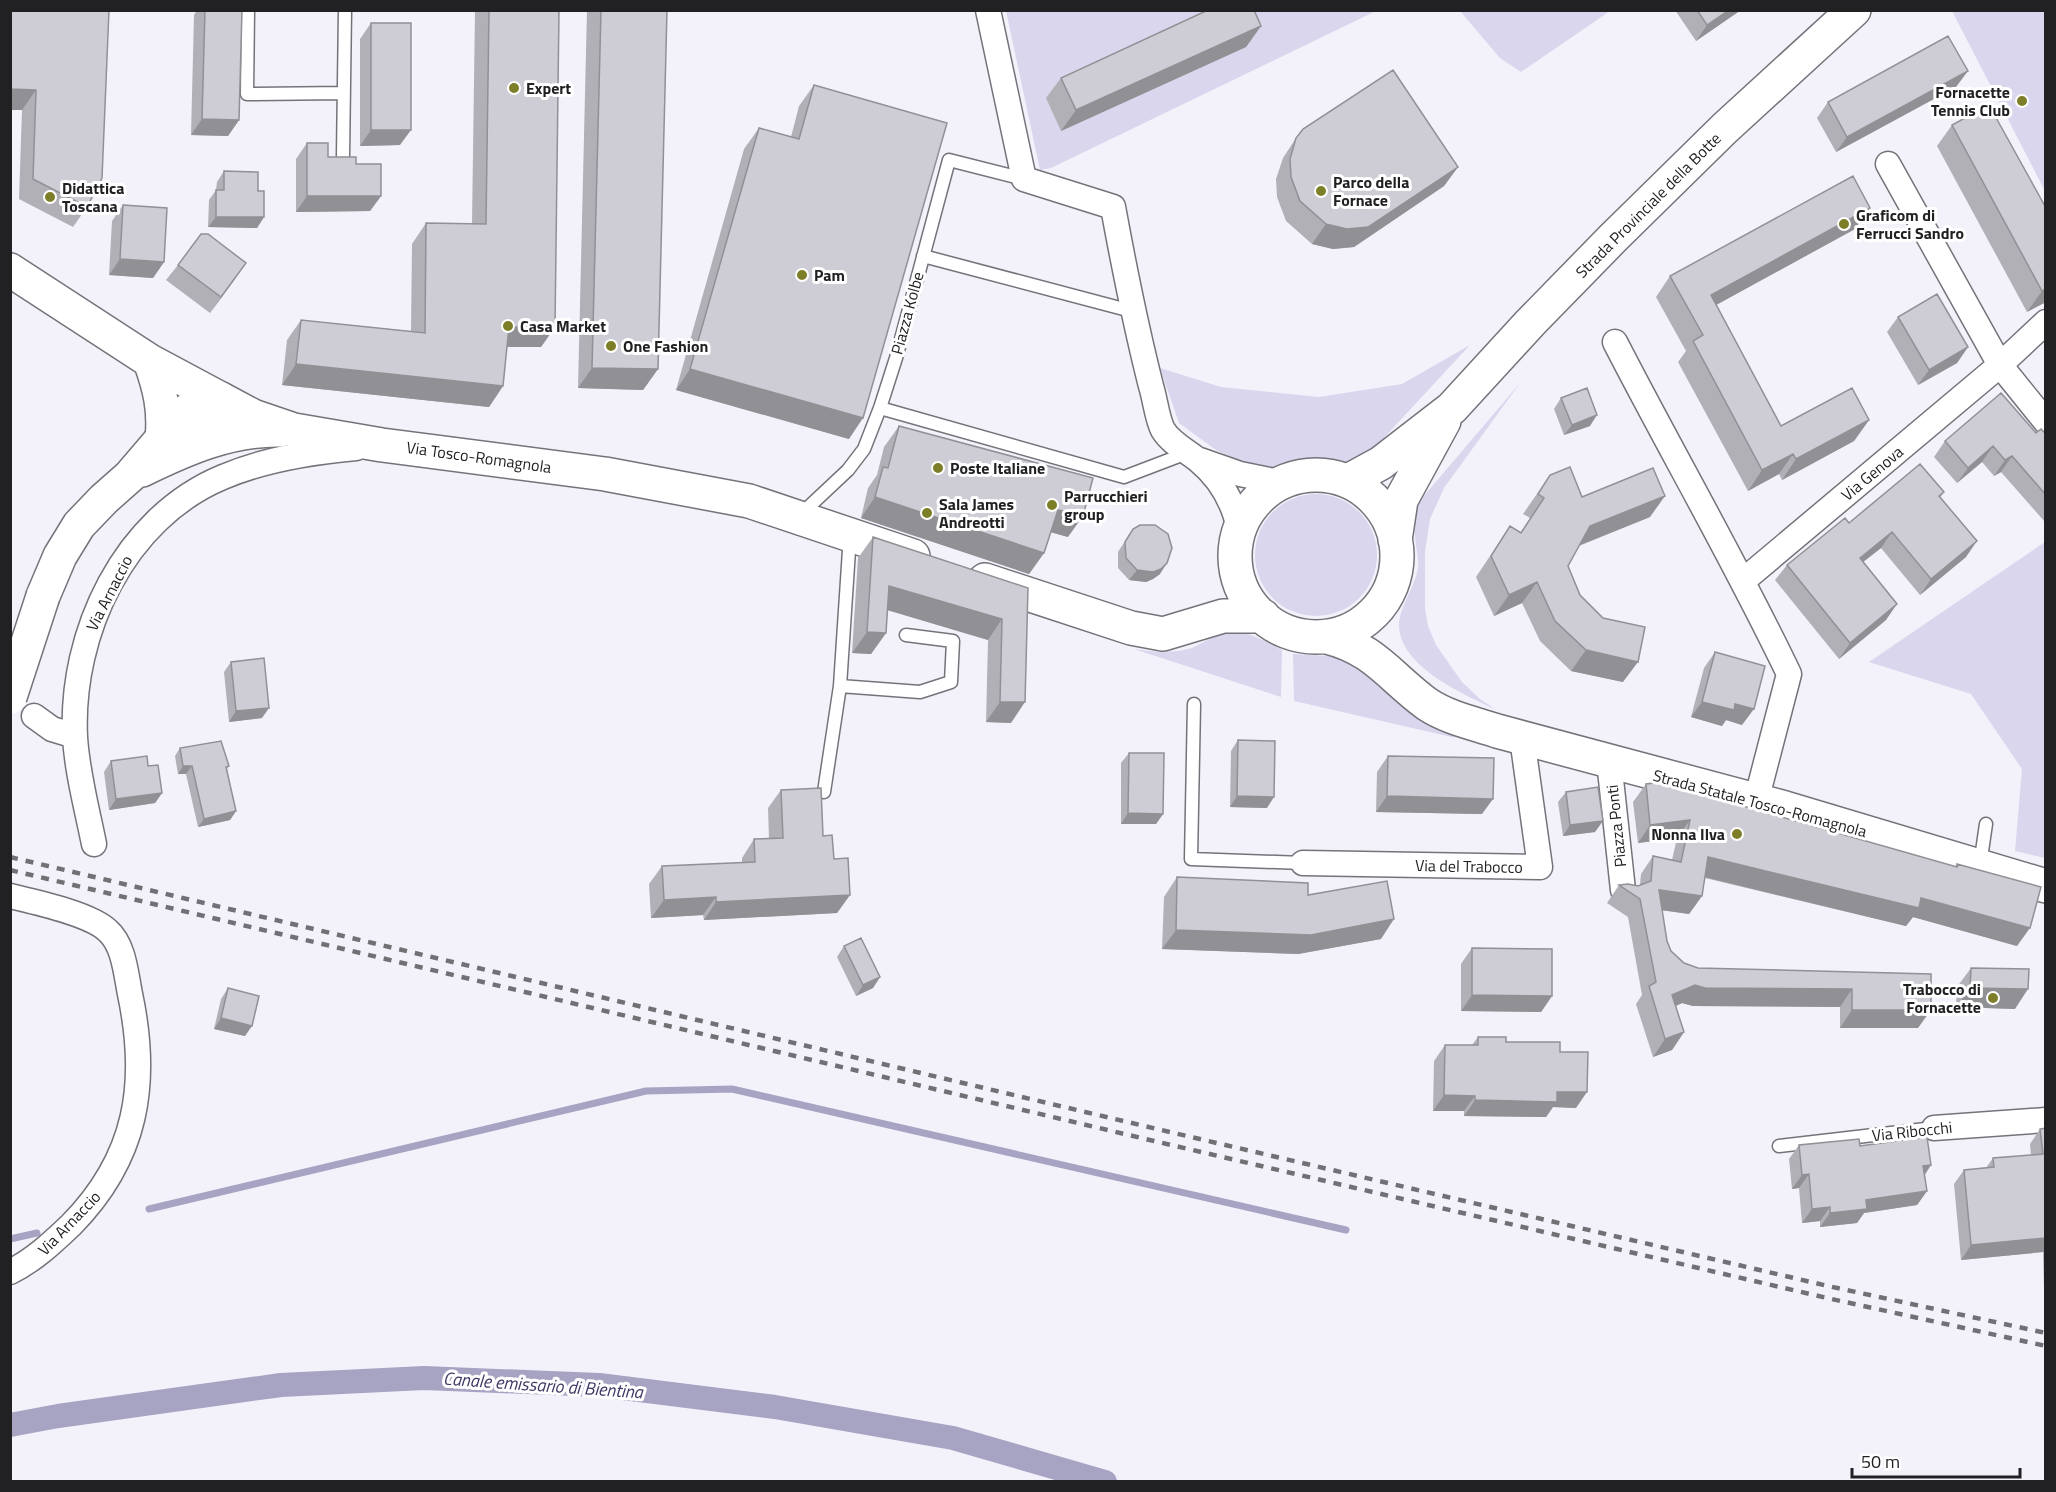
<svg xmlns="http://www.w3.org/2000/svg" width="2056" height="1492" viewBox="0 0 2056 1492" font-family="'Titillium Web',sans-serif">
<rect width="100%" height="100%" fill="#f3f2fa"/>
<path fill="#d9d6ee" d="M1006,11H1376L1051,168L1040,170Z
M1460,11H1610L1521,72L1500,58Z
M1952,11H2045V191Z
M1470,345L1368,455L1356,463L1318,461L1257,470L1216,450L1179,423L1160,368L1221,387L1319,397L1402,384Z
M1520,383L1444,488L1430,519L1425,552V608L1428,626L1436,645L1462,682L1480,699L1495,709C1464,695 1399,666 1399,625C1399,608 1415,587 1418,568C1419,560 1417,553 1416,545C1414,531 1414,518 1417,504Z
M1255 555a61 61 0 1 1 122 0a61 61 0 1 1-122 0Z
M2045,542V858L2015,851L2022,769L1971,694L1869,662Z
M1241,631L1263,640L1282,650L1281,697L1134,649L1158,652L1179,651L1192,648L1223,632Z
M1293,654L1347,657L1414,710L1456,738L1294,701Z"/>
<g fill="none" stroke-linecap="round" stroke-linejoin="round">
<path stroke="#a7a3c3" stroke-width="7" d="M149,1209L646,1091L732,1089L1346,1230
M10,1239L37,1233"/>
<path stroke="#a7a3c3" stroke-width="24" d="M10,1425L58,1416L281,1385L424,1378L599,1385L775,1407L953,1438L1105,1482"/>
<g stroke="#74737a" stroke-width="15">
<path id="lane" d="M248,10L247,94L344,93
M343,156L345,10
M923,256L1135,312
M880,408L1124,477L1187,453
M799,516L848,470L864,449L880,408L896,358L949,160L1024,179
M850,535L840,686L920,692L951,682L953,641L906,635
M1194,704L1191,859L1303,863
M824,792L840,686
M1980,865L1986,824
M1779,1146L1934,1128"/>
</g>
<g stroke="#74737a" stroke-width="27">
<path id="street" d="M988,10L1024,179L1113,207C1124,267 1136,327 1151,386C1155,398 1157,419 1163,430C1171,443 1187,451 1198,460C1221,479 1235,504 1240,534
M1888,164L2000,365L2046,422
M1615,342C1672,453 1735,561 1789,674L1756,801
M1200,460L1240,474L1279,482
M1744,580L2000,365L2046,322
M34,716L52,729L75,736
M1609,761L1623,890
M94,844C87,809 77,772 75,737C70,633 124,518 223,477C265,459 311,452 356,448
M1303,863L1540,867L1522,738
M10,896C35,902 91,914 108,931C124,945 126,974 130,994C149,1084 137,1158 71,1225C52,1243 34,1260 10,1272
M1934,1128L2046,1120"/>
</g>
<g stroke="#74737a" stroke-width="36">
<path id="secondary" d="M10,270L150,361L221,399L201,428L170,455
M150,361C160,388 165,411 162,439"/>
</g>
<g stroke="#74737a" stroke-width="36">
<path id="primary" d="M142,470C187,448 231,429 281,430
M1235 556a81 81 0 1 1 162 0a81 81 0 1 1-162 0Z
M1348,481L1381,463L1452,408L1530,323L1613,238L1725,128L1854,10
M1395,540L1401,500L1444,421
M985,580L1131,628L1163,634L1223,616H1263
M43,596L60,556L79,525L104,499L130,476L183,414L197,403L212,398L221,399L253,416L294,430L382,445L605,474L749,501L913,556
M1327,637C1375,649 1390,677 1427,704C1448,718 1473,723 1497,731L1785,808L2046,886"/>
</g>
<use href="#lane" stroke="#fff" stroke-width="12"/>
<use href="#street" stroke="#fff" stroke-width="24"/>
<use href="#secondary" stroke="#fff" stroke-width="33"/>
<use href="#primary" stroke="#fff" stroke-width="33"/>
<path stroke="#717075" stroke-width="4.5" stroke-dasharray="8 8" stroke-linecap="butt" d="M10,857L1157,1129L1828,1286L2046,1333
M10,870L1154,1141L1827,1298L2046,1346"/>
<g stroke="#74737a" stroke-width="36" stroke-linecap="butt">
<path id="primary-bridge" d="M10,697L43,596"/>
</g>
<use href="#primary-bridge" stroke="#fff" stroke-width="33"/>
</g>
<path fill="#b1b0b7" d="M10,10L87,207L73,227L19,199L22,110H10Z
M197,10H242L239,120L228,136L191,135L194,15Z
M475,10H559L555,327L541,347H507L503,386L489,407L282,385L287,340L301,320L411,331L412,244L426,223L472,224Z
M587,10H667L658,369L643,390L578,388Z
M1675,10H1741L1696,41Z
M371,23L400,145L360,146V39Z
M1261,26L1246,47L1061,131L1046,98L1061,78Z
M814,85L849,439L676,390L744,149L759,128L791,137L799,106Z
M1956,87L1836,152L1817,118L1828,102Z
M1989,105L2046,302L2027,312L1937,146L1952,125Z
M1296,138L1458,167L1444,186L1354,247L1333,249L1312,244L1286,221L1277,197L1276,179L1283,158Z
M307,143L328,157L356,164L381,196L370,211L296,212V159Z
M224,171L258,191L264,217L257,228L208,227L209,200L216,190L217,182Z
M123,205L164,262L153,278L109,275L112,221Z
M1855,229L1716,305L1781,426L1869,420L1854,441L1782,480L1779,474L1748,491L1678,362L1686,351L1656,297L1670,276Z
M178,265L235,279L210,313L166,280Z
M1898,317L1968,347L1957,363L1918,385L1887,332Z
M1561,398L1590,426L1564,435L1554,409Z
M899,426L1068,537L1050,532L1044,553L1029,574L861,518L868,488L877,475L884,447Z
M2036,433L2046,434V521L2045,522L2001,472L1994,476L1982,462L1957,483L1934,457L1945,441Z
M1550,475L1582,497L1650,517L1579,546L1568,566L1580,595L1623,682L1571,671L1540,641L1522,603L1494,616L1476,577L1510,526L1521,532L1530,518L1523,514Z
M1944,492L1940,498L1966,557L1920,595L1881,548L1863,562L1886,620L1839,659L1775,580L1787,565L1849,523Z
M1133,529L1160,574L1153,579L1146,582L1129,580L1118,568V552Z
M873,537L1028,588L1011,723L986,722L988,640L887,610L886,633L871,654L852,653L858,558Z
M1715,652L1742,725L1726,720L1722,726L1691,717L1704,668Z
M231,662L262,718L229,722L224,672Z
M1238,740L1267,808L1230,807L1231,751Z
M180,748L229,766L227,769L236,811L230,820L198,827L186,774H178L175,756Z
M1129,753L1163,814L1156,824H1121V763Z
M1388,756L1482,814L1376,812L1377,772Z
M111,761L148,766L162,793L155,803L109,810L104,772Z
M1646,784L1680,788L1955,867L1957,864L2017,946L1913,917L1906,926L1705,878L1702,896L1689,914L1662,910L1667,941L1671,951L1684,963L1698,968L1931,974L1918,1028H1840V1007L1693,1006L1682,1003L1676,1006L1684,1032L1672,1050L1653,1057L1636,1004L1642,995L1628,917L1607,903L1619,885L1638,886L1640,885L1641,874L1653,856L1672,860L1677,838L1638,843L1633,802Z
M781,790L823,836L834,859L850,895L837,913L704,920L703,915L651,918L649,884L662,866L742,863V858L754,839H769L768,808Z
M1566,792L1595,832L1563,836L1558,802Z
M1177,877L1308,895L1381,939L1298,954L1162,949L1164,897Z
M844,946L880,977L873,988L856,996L837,957Z
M1472,948L1552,996L1541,1012L1461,1011V964Z
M1971,968L2015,1009L1956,1007L1957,987Z
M228,988L245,1036L214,1029L221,999Z
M1478,1037L1560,1052L1576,1108L1553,1107L1546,1117L1464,1116V1111H1433L1434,1061L1445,1045H1472Z
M2046,1128V1289H2044L2043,1252L1961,1260L1954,1184L1964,1170L1986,1168L1993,1158L2031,1155L2030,1144L2040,1129Z
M1799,1145L1860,1146L1931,1165L1925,1175L1927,1191L1917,1205L1864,1213L1857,1223L1820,1227V1221L1802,1223L1799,1188L1792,1189L1789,1159Z"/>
<path fill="#909095" d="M1729,10H1741L1696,41L1707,25Z
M1261,26L1246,47L1061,131L1076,110Z
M1968,71L1956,87L1836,152L1847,137Z
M10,89L36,90L22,110H10Z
M202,119L239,120L228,136L191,135Z
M371,130H411L400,145L360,146Z
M1458,167L1444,186L1354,247L1333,249L1312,244L1326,224Z
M307,196H381L370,211L296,212Z
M1870,208L1855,229L1696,316L1711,295Z
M216,217H264L257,228L208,227Z
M120,259L164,262L153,278L109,275Z
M246,263L235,279L210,313L221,297Z
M2046,289V302L2027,312L2042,291Z
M509,327H555L541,347H495Z
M1968,347L1957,363L1918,385L1929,370Z
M296,364L503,386L489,407L282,385Z
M592,368L658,369L643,390L578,388Z
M690,369L863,418L849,439L676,390Z
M1597,415L1590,426L1564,435L1572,425Z
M1869,420L1854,441L1782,480L1796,459Z
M1993,446L1982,462L1957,483L1968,468Z
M1793,454L1779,474L1748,491L1762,470Z
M2012,456L2001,472L1994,476L2005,460Z
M1665,496L1650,517L1575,547L1590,526Z
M875,497L1044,553L1029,574L861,518Z
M1058,510L1083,516L1068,537L1043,530Z
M1892,532L1881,548L1849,573L1860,558Z
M1977,541L1966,557L1920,595L1931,579Z
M1167,563L1160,574L1153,579L1146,582L1129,580L1137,570Z
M1537,582L1522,603L1494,616L1509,595Z
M889,586L1002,619L988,640L874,606Z
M1897,604L1886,620L1839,659L1850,643Z
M867,632L886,633L871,654L852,653Z
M1586,650L1638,662L1623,682L1571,671Z
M1000,702H1025L1011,723L986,722Z
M1702,702L1735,704L1754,709L1742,725L1726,720L1722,726L1691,717Z
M269,708L262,718L229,722L236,711Z
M183,766H192L186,774H178Z
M162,793L155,803L109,810L116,799Z
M1237,796L1274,797L1267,808L1230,807Z
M1387,796L1493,799L1482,814L1376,812Z
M236,811L230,820L198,827L204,819Z
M1128,813L1163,814L1156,824H1121Z
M1690,820L1677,838L1638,843L1650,825Z
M1603,821L1595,832L1563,836L1570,825Z
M1708,857L1921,898L2030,928L2017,946L1913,917L1906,926L1696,875Z
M1659,890L1702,896L1689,914L1646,908Z
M850,895L837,913L704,920L716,902Z
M716,897L703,915L651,918L664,900Z
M1394,919L1381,939L1298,954L1162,949L1176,930Z
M880,977L873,988L856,996L863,985Z
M1695,985L1852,989L1840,1007L1693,1006L1682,1003L1660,1013L1672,995Z
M1970,988L2028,989L2015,1009L1956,1007Z
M1472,995L1552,996L1541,1012L1461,1011Z
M1852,1010H1931L1918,1028H1840Z
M221,1018L252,1026L245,1036L214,1029Z
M1684,1032L1672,1050L1653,1057L1665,1039Z
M1557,1092H1587L1576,1108L1553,1107L1546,1117L1464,1116L1475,1100Z
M1444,1095L1475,1096L1464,1111H1433Z
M1931,1165L1921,1179L1923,1166Z
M1809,1174L1799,1188L1792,1189L1802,1175Z
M1927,1191L1917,1205L1864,1213L1857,1223L1820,1227L1830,1213L1866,1200Z
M1830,1207L1820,1221L1802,1223L1812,1209Z
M2046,1238V1249L2043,1252L1961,1260L1971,1245Z"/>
<path fill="#cecdd5" stroke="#909095" stroke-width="1.5" d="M10,10H109L102,178L87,207L33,179L36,90L10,89Z
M205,10H242L239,120L202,119Z
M489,10H559L555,327H509L503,386L296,364L301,320L425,333L426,223L486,224Z
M601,10H667L658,369L592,368Z
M1208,10H1254L1261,26L1076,110L1061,78Z
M1697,10H1729L1707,25Z
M371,23H411V130H371Z
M1948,36L1968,71L1847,137L1828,102Z
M1393,70L1458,167L1368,227L1347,229L1326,224L1300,201L1291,177L1290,159L1296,138L1303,129Z
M814,85L947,123L863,418L690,369L759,128L799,139Z
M1989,105L2046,208V289L2042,291L1952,125Z
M307,143H328V157H356V164H381V196H307Z
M224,171L258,172V191H264V217H216V190H224Z
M1853,176L1870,208L1711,295L1781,426L1852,388L1869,420L1796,459L1793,454L1762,470L1693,341L1703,335L1670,276Z
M123,205L167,208L164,262L120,259Z
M201,234H208L246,263L221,297L178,265Z
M1937,294L1968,347L1929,370L1898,317Z
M1587,388L1597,415L1572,425L1561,398Z
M2001,393L2036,433L2041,429L2046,434V495L2012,456L2005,460L1993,446L1968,468L1945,441Z
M899,426L1093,478L1083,516L1058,510L1044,553L875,497L883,467L888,468Z
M1920,464L1944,492L1939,496L1977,541L1931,579L1892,532L1860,558L1897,604L1850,643L1787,565L1845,518L1849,523Z
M1570,467L1582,497L1653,468L1665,496L1590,526L1568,566L1580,595L1603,618L1645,627L1638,662L1586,650L1555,621L1537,582L1509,595L1491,556L1510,526L1521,533L1544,498L1538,494L1550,475Z
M1140,525H1155L1168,534L1172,548L1167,563L1161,569L1153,572L1137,570L1126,558L1125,542L1133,529Z
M873,537L1028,588L1025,702H1000L1002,619L889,586L886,633L867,632Z
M1715,652L1765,666L1754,709L1735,704L1734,710L1702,702Z
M264,658L269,708L236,711L231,662Z
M1238,740L1275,741L1274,797L1237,796Z
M221,741L229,766L226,767L236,811L204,819L192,766H183L180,748Z
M1129,753H1164L1163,814L1128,813Z
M147,756L148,766L158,765L162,793L116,799L111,761Z
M1388,756L1494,758L1493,799L1387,796Z
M1679,780L1680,788L1957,867V864L2041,887L2030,928L1921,898L1919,908L1708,857L1702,896L1659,890L1667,941L1671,951L1684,963L1698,968L1931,974V1010H1852V989L1705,988L1695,985L1672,995L1684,1032L1665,1039L1649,986L1656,982L1640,899L1619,885L1628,884L1638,886L1651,881L1653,856L1681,862L1690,820L1650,825L1646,784Z
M1598,787L1603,821L1570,825L1566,792Z
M821,788L823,836L832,835L834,859L848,858L850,895L716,902V897L664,900L662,866L755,862L754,839L783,838L781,790Z
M1177,877L1308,883V895L1387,881L1394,919L1311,935L1176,930Z
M861,938L880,977L863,985L844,946Z
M1472,948L1552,949V996L1472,995Z
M1971,968L2029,969L2028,989L1970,988Z
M228,988L259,996L252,1026L221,1018Z
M1478,1037H1506V1042H1560V1052H1588L1587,1092H1557V1102L1475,1100V1096L1444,1095L1445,1045H1478Z
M2046,1128V1238L1971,1245L1964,1170L1994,1167L1993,1158L2043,1154L2040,1129Z
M1927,1137L1931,1165L1923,1166L1927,1191L1866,1200L1867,1209L1830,1213V1207L1812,1209L1809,1174L1802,1175L1799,1145L1859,1139L1860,1146Z"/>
<g fill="#7d7f28" stroke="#fff" stroke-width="2">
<circle cx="514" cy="88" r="6"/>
<circle cx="2022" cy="101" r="6"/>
<circle cx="1321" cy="191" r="6"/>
<circle cx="50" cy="197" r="6"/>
<circle cx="1844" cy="224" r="6"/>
<circle cx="802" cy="275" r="6"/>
<circle cx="508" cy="326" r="6"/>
<circle cx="611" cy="346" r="6"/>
<circle cx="938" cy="468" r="6"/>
<circle cx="1052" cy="505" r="6"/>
<circle cx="927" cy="513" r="6"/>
<circle cx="1737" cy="834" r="6"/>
<circle cx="1993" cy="998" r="6"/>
</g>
<g text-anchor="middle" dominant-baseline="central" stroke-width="6" stroke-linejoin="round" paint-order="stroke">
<g font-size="16" font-weight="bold" fill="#212124" stroke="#fff" text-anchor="start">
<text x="526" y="88">Expert</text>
<text x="2010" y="92" text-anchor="end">Fornacette<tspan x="2010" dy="18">Tennis Club</tspan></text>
<text x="1333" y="182">Parco della<tspan x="1333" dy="18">Fornace</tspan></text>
<text x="62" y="188">Didattica<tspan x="62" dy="18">Toscana</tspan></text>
<text x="1856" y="215">Graficom di<tspan x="1856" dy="18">Ferrucci Sandro</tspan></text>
<text x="814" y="275">Pam</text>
<text x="520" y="326">Casa Market</text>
<text x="623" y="346">One Fashion</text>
<text x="950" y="468">Poste Italiane</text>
<text x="1064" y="496">Parrucchieri<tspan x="1064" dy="18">group</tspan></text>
<text x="939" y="504">Sala James<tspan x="939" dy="18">Andreotti</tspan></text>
<text x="1725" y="834" text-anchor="end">Nonna Ilva</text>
<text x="1981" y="989" text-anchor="end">Trabocco di<tspan x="1981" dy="18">Fornacette</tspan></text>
</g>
<g font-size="16" fill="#212124" stroke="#fff">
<text transform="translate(1648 205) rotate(-45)">Strada Provinciale della Botte</text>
<text transform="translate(907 313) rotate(-75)">Piazza Kolbe</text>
<text transform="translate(479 457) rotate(8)">Via Tosco-Romagnola</text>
<text transform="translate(1872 473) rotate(-40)">Via Genova</text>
<text transform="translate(109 593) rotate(-63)">Via Arnaccio</text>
<text transform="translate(1760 803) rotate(15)">Strada Statale Tosco-Romagnola</text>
<text transform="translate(1616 826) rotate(-96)">Piazza Ponti</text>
<text transform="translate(1469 866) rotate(1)">Via del Trabocco</text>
<text transform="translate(1912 1131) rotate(-6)">Via Ribocchi</text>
<text transform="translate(69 1223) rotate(-46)">Via Arnaccio</text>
</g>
<g font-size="18" font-style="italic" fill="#3f3764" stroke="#fff">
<text transform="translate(543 1385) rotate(4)">Canale emissario di Bientina</text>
</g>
</g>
<rect width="2056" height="1492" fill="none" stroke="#212124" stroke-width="24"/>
<path d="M1852 1468v9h168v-9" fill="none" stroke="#212124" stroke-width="3"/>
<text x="1861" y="1468" font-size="18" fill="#212124" stroke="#ffffff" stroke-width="4.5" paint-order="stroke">50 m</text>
</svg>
